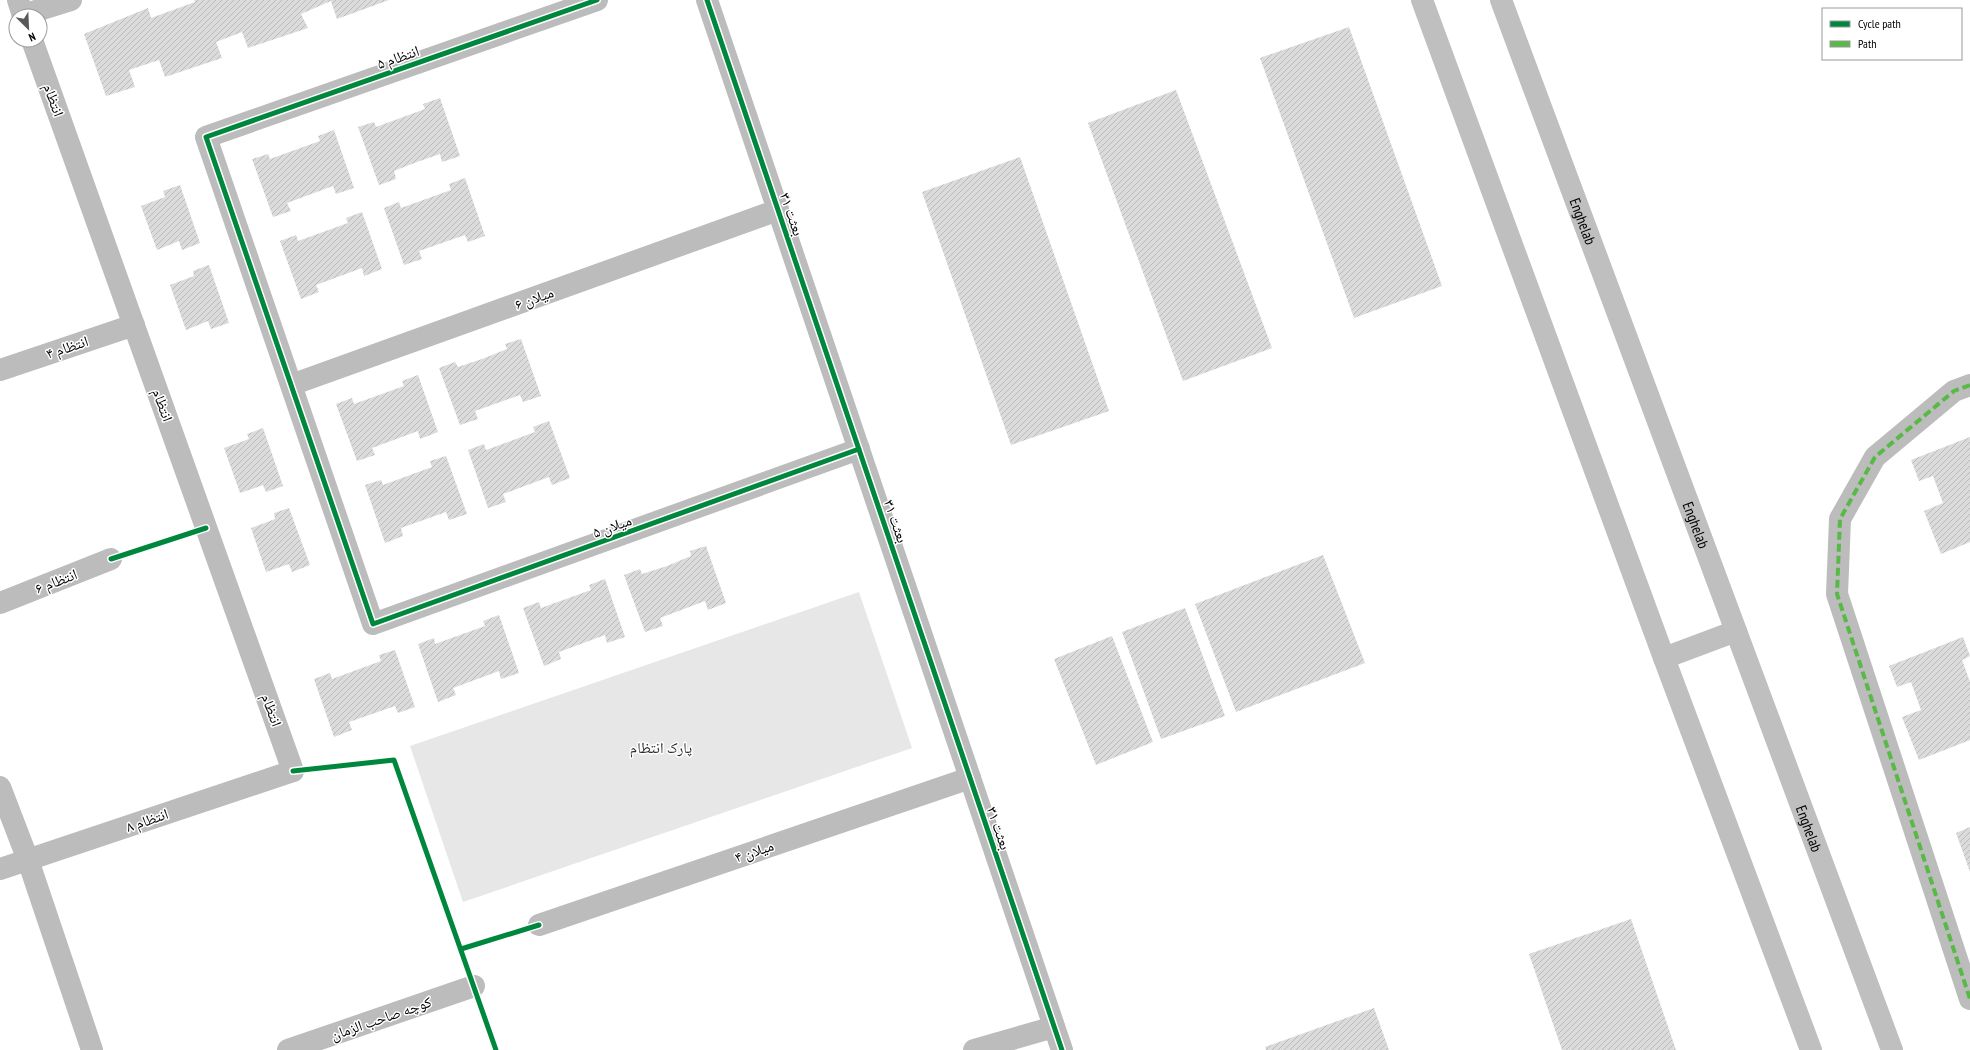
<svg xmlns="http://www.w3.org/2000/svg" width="1970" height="1050" viewBox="0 0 1970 1050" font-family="'PT Sans Narrow','Noto Naskh Arabic',sans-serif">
<defs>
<pattern id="building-hatch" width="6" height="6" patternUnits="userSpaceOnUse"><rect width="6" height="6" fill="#dbdbdb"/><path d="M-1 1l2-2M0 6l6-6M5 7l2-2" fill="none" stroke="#bababa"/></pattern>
</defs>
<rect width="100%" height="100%" fill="#fff"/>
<path fill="#e7e7e7" d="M859,592L912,748L463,902L410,746Z"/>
<path fill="url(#building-hatch)" d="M194,0H389L337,19L331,1L301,14L308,28L248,48L242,32L216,42L222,58L165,77L159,60L129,70L135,87L106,96L84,34L148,8L151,18L195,2Z
M1349,27L1442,286L1354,318L1260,58Z
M1176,90L1272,348L1183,381L1088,123Z
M440,98L460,156L442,162L440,154L417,162L394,171L396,179L379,185L358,127L374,122L376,127L425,109L423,104Z
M334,130L354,188L336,194L333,186L287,203L291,211L273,217L252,159L268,154L270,159L320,141L318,136Z
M1020,157L1109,411L1011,445L922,192Z
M465,178L485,236L468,242L465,235L419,251L422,259L404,265L384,208L399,202L401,208L451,190L449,184Z
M180,185L200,243L182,250L179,241L157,250L141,206L165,197L163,191Z
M362,212L382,269L364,276L362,268L316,285L319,292L301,299L280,241L296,235L298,241L348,223L346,218Z
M209,265L229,323L211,329L208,321L186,330L170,285L194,276L193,271Z
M521,339L541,396L523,402L520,395L475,411L478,419L460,425L439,368L455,362L458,367L482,359L507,349L505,344Z
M418,375L438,432L420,439L418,431L372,448L375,455L357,461L336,404L352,398L354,404L404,386L402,381Z
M549,421L570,478L552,485L549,477L503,494L506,502L488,508L468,450L484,444L486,450L535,432L533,427Z
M263,428L283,486L266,492L263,485L240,493L224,448L249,439L247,434Z
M1970,437V542L1941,554L1924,511L1943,503L1933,476L1919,481L1911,460Z
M446,456L467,514L449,520L446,512L401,528L403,536L385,543L365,485L381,480L383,485L432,467L430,461Z
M289,508L310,565L292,572L289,564L266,572L251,528L275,519L274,513Z
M706,546L726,603L708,610L705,601L660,618L663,626L645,632L624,575L640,569L642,574L667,566L691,556L690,551Z
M1323,555L1365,663L1236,712L1195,604Z
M605,579L625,637L607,643L605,635L559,652L561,659L544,666L523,608L539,602L541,608L591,590L589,585Z
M1185,608L1225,716L1161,739L1122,632Z
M499,615L519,673L501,679L499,671L453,688L456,695L438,702L418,644L434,638L435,644L485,626L483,621Z
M1112,636L1153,742L1096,765L1054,659Z
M1963,637L1970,656L1962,660L1970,682V740L1919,760L1902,717L1921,710L1911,682L1897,687L1889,666Z
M395,650L415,707L398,713L395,706L349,722L352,730L334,737L314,679L330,673L332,679L381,661L379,655Z
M1970,827V872L1956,833Z
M1631,919L1676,1050H1562L1529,954Z
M1374,1008L1389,1050H1266L1265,1047Z"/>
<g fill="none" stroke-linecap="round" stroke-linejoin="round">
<path stroke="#bcbcbc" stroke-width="22" d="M597,0L206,137L373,624L859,449
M23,15L71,0
M0,370L134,325
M291,385L778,210
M1970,385L1954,391L1875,457L1840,519L1837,594L1970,999
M0,603L111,559
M0,787L28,860L92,1050
M0,869L293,771
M539,925L970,778
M288,1050L474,986
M974,1050L1054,1027"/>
<path stroke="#bcbcbc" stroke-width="22" d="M18,0L23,16
M707,0L1062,1050
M32,40L293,771"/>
<g stroke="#bfbfbf" stroke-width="22">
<path d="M1422,0L1664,658L1811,1050"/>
<path id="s1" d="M1501,0L1892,1050"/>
<path d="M1664,658L1736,631"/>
</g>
<path stroke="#58b947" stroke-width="4" stroke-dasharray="8 4" stroke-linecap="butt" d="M1970,385L1954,391L1875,457L1840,519L1837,594L1970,999"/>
<g stroke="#fff" stroke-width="8">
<path id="cycleway" d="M597,0L206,137L373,624L859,449
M707,0L1062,1050
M111,559L206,528
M293,771L394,760L496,1050
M461,949L539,925"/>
</g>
<use href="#cycleway" stroke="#00873e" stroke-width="5"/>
</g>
<g text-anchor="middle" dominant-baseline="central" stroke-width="3" stroke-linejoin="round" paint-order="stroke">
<g font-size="15" fill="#000" stroke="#fff">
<text transform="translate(398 57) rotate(-19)">انتظام ۵</text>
<text transform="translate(54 100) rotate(70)">انتظام</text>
<text transform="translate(792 214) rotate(71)">بعثت ۳۱</text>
<text stroke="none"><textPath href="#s1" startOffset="236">Enghelab</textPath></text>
<text transform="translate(534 298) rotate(-20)">میلان ۶</text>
<text transform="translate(67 347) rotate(-18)">انتظام ۴</text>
<text transform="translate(163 405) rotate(70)">انتظام</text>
<text transform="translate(896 521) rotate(71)">بعثت ۳۱</text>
<text stroke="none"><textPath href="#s1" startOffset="560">Enghelab</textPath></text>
<text transform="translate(612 526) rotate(-20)">میلان ۵</text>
<text transform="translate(56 581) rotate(-21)">انتظام ۶</text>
<text transform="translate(272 710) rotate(70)">انتظام</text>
<text transform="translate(147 820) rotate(-19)">انتظام ۸</text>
<text transform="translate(999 828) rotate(71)">بعثت ۳۱</text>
<text stroke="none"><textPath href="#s1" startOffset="884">Enghelab</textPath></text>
<text transform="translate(754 851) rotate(-19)">میلان ۴</text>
<text transform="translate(381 1018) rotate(-19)">کوچه صاحب الزمان</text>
</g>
<g font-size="15" fill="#2b2b2b" stroke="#fff">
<text x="661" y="747">پارک انتظام</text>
</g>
</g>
<rect x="1822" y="8" width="140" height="52" fill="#ffffff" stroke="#999999"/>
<rect x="1830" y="21" width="20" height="6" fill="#00873e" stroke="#999999"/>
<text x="1858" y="28" font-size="12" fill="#000000">Cycle path</text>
<rect x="1830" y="41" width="20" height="6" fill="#58b947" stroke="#999999"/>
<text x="1858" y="48" font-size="12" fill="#000000">Path</text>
<g transform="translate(28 28) rotate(156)"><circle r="19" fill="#ffffff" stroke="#999999"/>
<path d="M0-3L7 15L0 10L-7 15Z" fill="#595959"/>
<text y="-6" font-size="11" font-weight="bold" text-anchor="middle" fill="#000000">N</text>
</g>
</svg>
